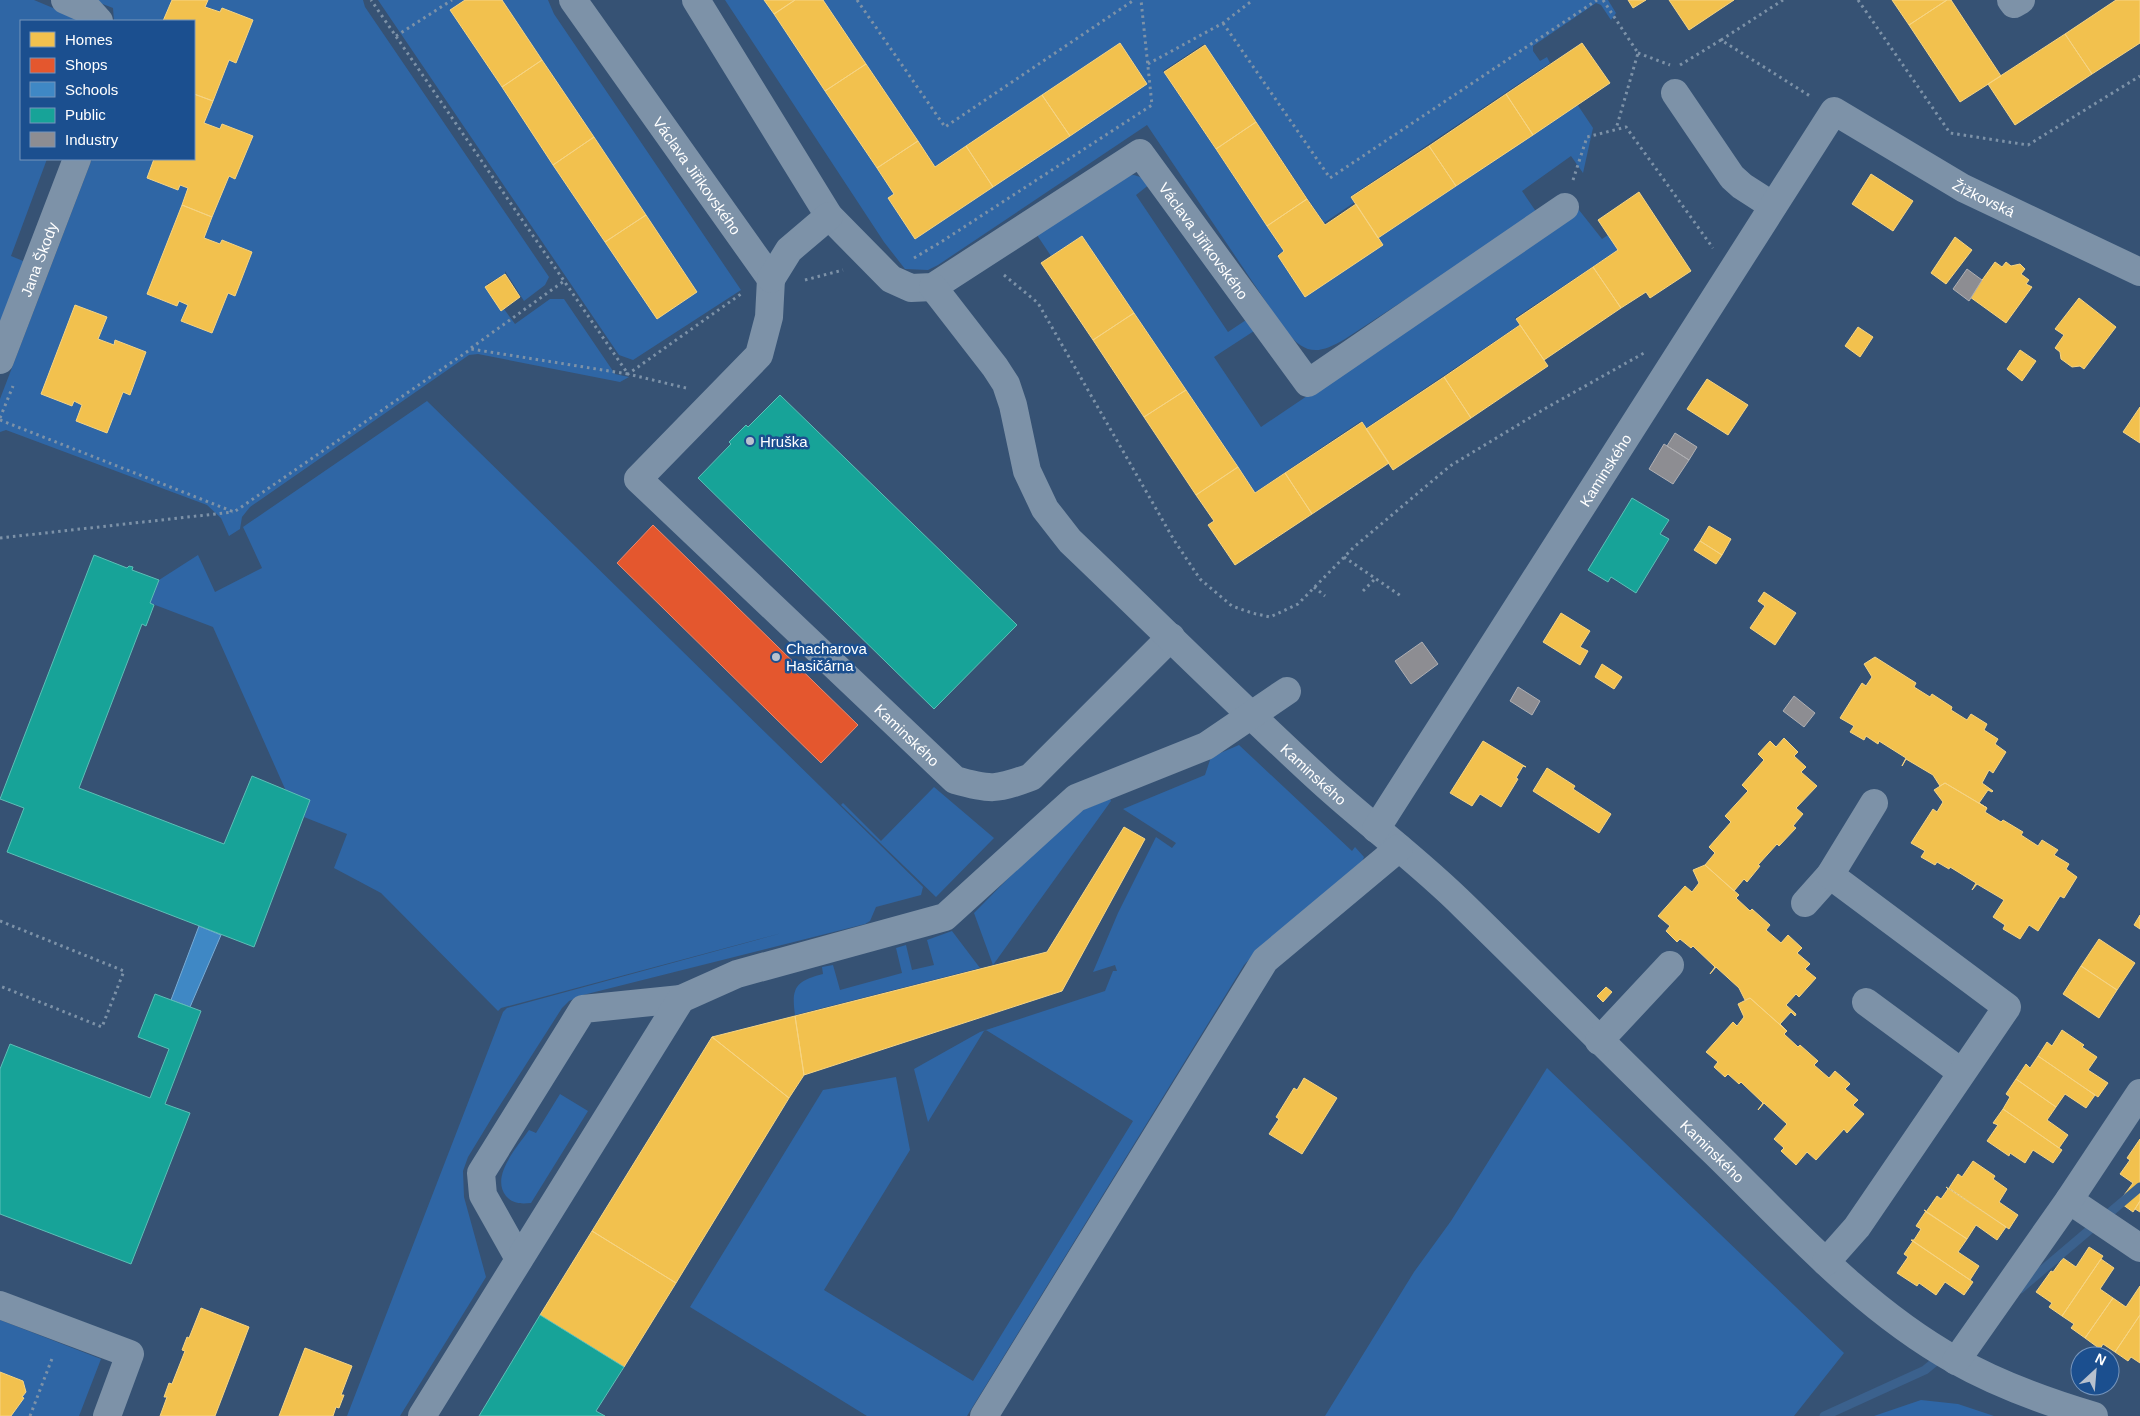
<svg xmlns="http://www.w3.org/2000/svg" width="2140" height="1416" viewBox="0 0 2140 1416" font-family="Arial,sans-serif">
<rect width="100%" height="100%" fill="#365274"/>
<path fill="#2f66a5" d="M0,0H34L84,21H21V159H47L11,256L28,263L0,331Z
M92,0H363L365,7L549,277L545,285L524,301L505,271V274L487,284L486,283L502,310L504,309L515,324L550,299H564L615,374L629,377L620,382L478,354L469,355L250,507L242,517L240,529L229,536L221,518L207,505L6,430L0,432V399L92,159H194V21H114L113,8Z
M378,0H548L554,14L741,290L633,360L619,355Z
M725,0H1608L1616,13L1611,20L1601,5L1596,3L1533,46V51L1540,61L1547,57L1550,63L1351,196L1355,202L1324,223L1204,44L1163,71L1284,251L1277,255L1305,296L1378,238L1577,104L1593,128L1583,173L1571,156L1522,191L1537,213L1345,339C1318,355 1305,355 1285,330L1147,125L938,265L928,270L905,269L884,242Z
M1134,175L1143,178L1150,184L1136,195L1228,332L1246,320L1254,331L1214,357L1261,427L1409,327L1575,205L1602,239L1608,235L1618,250L1515,318L1519,325L1366,428L1361,421L1254,493L1082,236L1051,256L1035,232L1124,176Z
M427,401L923,887L921,895L876,907L870,921L865,924L583,995L569,1001L562,1008L493,1116L468,1157L463,1171L464,1197L486,1277L400,1416H347L503,1012L507,1008L782,933L501,1008L498,1011L381,893L334,868L347,834L304,817L310,800L286,791L213,627L150,603L159,580L198,555L215,592L262,568L243,527Z
M1239,745L1352,851L1355,847L1364,857L1361,864L1261,947L1244,965L967,1416H867L690,1307L823,1090L896,1077L910,1150L824,1290L973,1381L1133,1121L986,1030L984,1031L928,1122L914,1069L980,1032L1105,991L1113,971H1117L1115,965L1093,972L1118,913L1156,837L1172,848L1176,843L1123,809L1205,775L1211,757Z
M934,787L994,838L936,897L841,805L843,803L881,841Z
M1110,799L1111,801L993,965L974,913L1061,825L1078,812Z
M952,931L980,968L795,1015C791,987 796,981 823,974L822,967L833,965L840,990L902,973L896,948L906,945L912,970L934,965L927,940Z
M1547,1068L1844,1353L1794,1416H1325L1414,1272L1451,1221Z
M560,1094L588,1111L531,1203C521,1204 513,1204 506,1196C490,1176 518,1146 529,1130L536,1133Z
M0,1320L101,1359L79,1416H9C19,1403 26,1396 22,1380L0,1372Z
M1921,1400L1958,1404L1994,1416H1874Z"/>
<path fill="#f2c14e" stroke="#f6d483" d="M172,0H208L205,7L220,12L222,8L253,20L236,63L229,60L213,101L194,94V21H163Z
M465,0H502L542,60L502,87L450,10Z
M764,0H795L774,14Z
M795,0H823L866,64L825,91L774,14Z
M1628,0H1646L1633,8Z
M1669,0H1734L1689,30Z
M1892,0H1947L1909,25Z
M1947,0H1951L2001,76L1960,102L1909,25Z
M2116,0H2140V43L2092,74L2065,34Z
M2065,34L2092,74L2015,125L1988,84Z
M1120,43L1147,84L1070,136L1042,95Z
M1582,43L1610,83L1533,135L1506,94Z
M1205,45L1256,122L1216,149L1164,72Z
M542,60L594,137L553,165L502,87Z
M866,64L918,141L877,168L825,91Z
M194,94L213,101L204,123L220,129L222,124L253,136L235,179L229,176L212,217L182,205L188,188L180,185L178,190L147,178L154,159H194Z
M1506,94L1533,135L1456,186L1429,146Z
M1042,95L1070,136L993,187L966,146Z
M1256,122L1307,199L1267,226L1216,149Z
M594,137L646,215L605,242L553,165Z
M918,141L935,167L966,146L993,187L915,239L888,198L894,194L877,168Z
M1429,146L1456,186L1378,238L1351,197Z
M1871,174L1913,201L1893,231L1852,204Z
M1639,192L1691,271L1650,298L1646,292L1621,308L1593,267L1618,250L1598,220Z
M1307,199L1325,225L1356,204L1383,245L1305,297L1278,256L1284,251L1267,226Z
M182,205L212,217L204,238L220,244L222,240L252,252L235,296L228,293L212,333L181,321L188,305L179,301L177,306L147,294Z
M646,215L697,292L657,319L605,242Z
M1082,236L1134,313L1093,340L1041,263Z
M1955,237L1972,250L1946,284L1931,273Z
M1995,262L2002,267L2006,262L2011,266L2020,264L2025,269L2021,274L2029,280L2026,284L2032,287L2006,323L1970,297Z
M1593,267L1621,308L1544,360L1516,319Z
M505,274L520,297L501,311L485,287Z
M2079,298L2116,327L2084,369L2080,366L2072,367L2061,359L2060,352L2055,348L2064,335L2055,329Z
M75,305L107,317L98,339L114,345L115,340L146,352L130,395L123,392L107,433L76,421L82,405L74,401L72,406L41,394Z
M1134,313L1186,390L1144,417L1093,340Z
M1520,325L1548,366L1471,418L1444,377Z
M1858,327L1873,337L1860,357L1845,346Z
M2020,350L2036,361L2022,381L2007,369Z
M1444,377L1471,418L1393,470L1366,429Z
M1707,379L1748,405L1728,435L1687,409Z
M1186,390L1238,467L1196,495L1144,417Z
M2140,407V443L2123,432Z
M1362,422L1389,463L1312,514L1285,473Z
M1238,467L1255,493L1285,473L1312,514L1235,565L1208,525L1214,521L1196,495Z
M1709,526L1731,539L1722,555L1700,541Z
M1700,541L1722,555L1716,564L1694,550Z
M1764,592L1796,613L1775,645L1750,628L1765,606L1758,601Z
M1561,613L1590,631L1580,647L1588,651L1580,665L1543,642Z
M1875,657L1916,683L1914,687L1930,697L1932,694L1952,707L1951,710L1967,720L1971,714L1987,724L1984,730L1998,739L1995,744L2006,752L1993,773L1989,770L1982,783L1993,791L1992,792L1988,790L1979,803L1987,808L1945,783L1940,786L1933,775L1906,759L1902,766L1906,758L1879,741L1878,744L1866,736L1864,740L1850,732L1854,726L1840,718L1862,683L1866,686L1872,677L1864,664Z
M1602,664L1622,677L1614,689L1595,677Z
M1784,738L1798,752L1794,756L1806,767L1801,772L1817,786L1796,808L1803,814L1793,826L1796,828L1779,846L1777,844L1758,865L1760,866L1747,882L1744,879L1734,891L1705,865L1715,853L1709,847L1731,822L1725,816L1748,791L1742,785L1764,760L1758,754L1770,741L1776,747Z
M1483,741L1526,767L1523,766L1516,778L1518,779L1501,807L1480,794L1472,806L1450,793Z
M1547,768L1575,786L1573,789L1611,814L1599,833L1533,791Z
M1945,783L1987,808L1985,812L2001,822L2003,820L2023,832L2021,835L2038,846L2042,840L2058,850L2054,855L2069,864L2066,869L2077,877L2064,898L2060,896L2038,931L2029,925L2020,939L2003,929L2005,925L1993,917L2004,900L1977,884L1972,890L1976,883L1950,867L1949,869L1937,862L1935,865L1921,857L1925,851L1911,843L1933,809L1937,812L1943,802L1934,790Z
M1124,827L1145,839L1062,991L804,1075L795,1016L1047,952Z
M1705,865L1739,895L1736,898L1750,911L1752,909L1770,925L1766,930L1781,943L1788,935L1802,948L1797,953L1810,964L1805,969L1816,978L1799,997L1796,994L1786,1005L1796,1014L1795,1016L1791,1012L1780,1024L1787,1031L1750,998L1745,1000L1739,988L1716,967L1710,974L1715,967L1693,946L1691,948L1680,939L1677,942L1666,931L1670,926L1658,916L1685,886L1692,892L1699,883L1693,870Z
M2140,915V929L2134,925Z
M2099,939L2135,963L2117,990L2081,966Z
M2081,966L2117,990L2099,1018L2063,994Z
M1606,987L1612,992L1603,1002L1597,996Z
M1750,998L1787,1031L1784,1034L1798,1047L1800,1045L1818,1061L1814,1065L1829,1078L1835,1071L1850,1084L1845,1089L1858,1100L1853,1105L1864,1114L1847,1133L1844,1129L1816,1160L1807,1152L1796,1165L1781,1151L1784,1148L1774,1139L1787,1124L1764,1103L1758,1110L1763,1103L1741,1082L1739,1084L1728,1074L1725,1077L1714,1067L1718,1062L1706,1052L1733,1022L1737,1026L1744,1017L1738,1004Z
M795,1016L804,1075L789,1098L712,1037Z
M2062,1030L2084,1045L2082,1047L2097,1057L2088,1070L2108,1083L2098,1097L2038,1056L2047,1042L2052,1046Z
M712,1037L789,1098L676,1283L592,1231Z
M2038,1056L2095,1095L2086,1108L2065,1094L2056,1107L2016,1079L2026,1064L2030,1068Z
M1304,1078L1337,1098L1302,1154L1269,1134L1279,1119L1276,1117L1294,1088L1297,1090Z
M2016,1079L2056,1107L2047,1120L2068,1135L2059,1148L2003,1109L2010,1097L2006,1094Z
M2003,1109L2062,1150L2053,1163L2033,1150L2025,1163L2010,1153L2009,1156L1987,1141L1998,1125L1993,1123Z
M2140,1139V1201L2133,1212L2119,1202L2133,1183L2120,1174L2130,1160L2127,1158Z
M1973,1161L1995,1176L1993,1179L2007,1189L1999,1202L2018,1215L2009,1229L1949,1188L1958,1174L1962,1177Z
M1946,1187L2006,1227L1997,1240L1976,1225L1967,1239L1926,1212L1937,1196L1941,1199L1948,1189Z
M2140,1201V1212L2135,1209Z
M1924,1210L1967,1239L1958,1252L1979,1266L1970,1280L1911,1240H1914L1921,1229L1916,1226L1926,1211Z
M592,1231L676,1283L624,1367L540,1315Z
M1913,1241L1973,1282L1964,1295L1945,1282L1936,1295L1919,1283L1917,1286L1897,1273L1908,1257L1904,1254Z
M2089,1247L2103,1256L2062,1316L2049,1307L2052,1303L2036,1292L2051,1271L2053,1272L2063,1258L2076,1267Z
M2101,1259L2114,1268L2100,1289L2113,1298L2085,1338L2071,1328L2074,1324L2062,1316Z
M2140,1286V1315L2115,1352L2103,1344L2100,1349L2085,1338L2113,1298L2126,1307Z
M201,1308L249,1327L215,1416H160L167,1397H164L169,1383L172,1384L185,1351L182,1350L187,1337L189,1338Z
M2140,1315V1363L2131,1357L2128,1361L2115,1352Z
M305,1348L352,1366L341,1395H344L339,1408L336,1407L333,1416H279Z
M0,1372L23,1381L26,1392L22,1397L24,1398L11,1416H0Z"/>
<path fill="#e4572e" stroke="#ec896d" d="M653,525L858,725L821,763L617,563Z"/>
<path fill="#3f88c5" stroke="#79acd6" d="M199,926L221,935L190,1007L171,1000Z"/>
<path fill="#17a398" stroke="#5dbfb7" d="M780,395L1017,625L934,709L698,478L731,444L729,442L746,425L748,427Z
M1632,498L1669,520L1660,534L1669,539L1636,593L1611,577L1608,582L1588,570Z
M94,555L127,568L129,566L133,567L132,570L159,580L150,603L154,605L146,626L142,624L79,788L224,844L252,776L310,800L254,947L7,852L24,808L0,799Z
M155,994L201,1011L165,1104L190,1113L131,1264L0,1214V1069L10,1044L150,1098L169,1049L138,1037Z
M540,1315L624,1367L596,1411L605,1416H479Z"/>
<path fill="#8d8d92" stroke="#afafb3" d="M1967,269L1982,280L1969,301L1953,289Z
M1675,433L1697,447L1689,460L1667,446Z
M1664,444L1689,460L1673,484L1649,469Z
M1422,642L1438,664L1411,684L1395,661Z
M1518,687L1540,701L1532,715L1510,701Z
M1794,696L1815,713L1804,727L1783,711Z"/>
<g fill="none" stroke-linecap="round" stroke-linejoin="round">
<path stroke="#3b618d" stroke-width="9" d="M2020,1289L2140,1187
M1824,1416L1925,1370L1942,1356"/>
<path stroke="#7d92a8" stroke-width="3" stroke-dasharray="2.5 4" stroke-linecap="butt" d="M857,0L945,127L1134,0
M1603,0L1638,53L1616,129
M1858,0L1950,133L2028,145L2140,76
M1223,23L1330,178L1597,0
M396,36L452,0
M1721,40L1783,0
M1638,53L1670,65
M1148,64L1223,23L1253,0
M1680,65L1721,40L1810,96
M1573,180L1587,137L1626,127L1713,248
M914,258L941,242L1152,105L1141,0
M1004,275L1038,303L1174,540L1200,579L1232,606L1252,613L1270,617L1298,604L1354,547L1450,466L1546,408L1644,353
M805,280L843,270
M471,348L564,281
M686,388L628,374L741,294
M0,418L13,386
M0,420L234,512L471,349L628,374L371,0
M0,538L233,512
M1344,557L1401,596
M1314,587L1325,596
M1363,591L1375,579
M0,921L124,971L102,1027L0,986
M30,1416L53,1356"/>
<g stroke="#7d92a8" stroke-width="28">
<path d="M65,0L90,11L99,21"/>
<path id="s1" d="M573,0L771,279"/>
<path id="s2" d="M696,0L829,216L891,279L911,288L933,287L1140,153L1308,383L1565,207"/>
<path d="M2011,0L2014,4L2021,0"/>
<path d="M1675,93L1732,177L1742,186L1773,206"/>
<path id="s3" d="M771,279L769,317L759,355L638,479L955,780C990,790 997,790 1031,777L1171,637"/>
<path d="M771,279L789,250L829,216"/>
<path id="s4" d="M933,287L995,367L1006,384L1013,405L1027,471L1045,509L1070,541C1154,621 1236,703 1321,781C1368,824 1420,862 1465,907C1548,988 1630,1071 1713,1151C1789,1225 1862,1308 1955,1360C1999,1385 2047,1402 2094,1416"/>
<path id="s5" d="M0,360L77,159"/>
<path id="s6" d="M1376,829L1834,111L1963,188L2140,272"/>
<path d="M1805,903L1830,875"/>
<path d="M1866,1002L1961,1072"/>
<path d="M1599,1041L1670,965"/>
<path d="M2069,1200L2140,1248"/>
<path d="M519,1259L483,1195L481,1173L583,1009L681,999"/>
<path d="M1826,1262L1857,1227L2007,1007L1830,875L1874,803"/>
<path d="M0,1305L130,1354L107,1416"/>
<path d="M1956,1361L2069,1200L2140,1093"/>
<path d="M422,1416L681,999L737,974L945,917L1076,798L1206,746L1287,691"/>
<path d="M984,1416L1265,960L1399,848"/>
</g>
</g>
<g fill="#b9c2ce" stroke="#1b4f8f" stroke-width="2">
<circle cx="750" cy="441" r="5"/>
<circle cx="776" cy="657" r="5"/>
</g>
<g text-anchor="middle" dominant-baseline="central" stroke-width="5" stroke-linejoin="round" paint-order="stroke">
<g font-size="15" fill="#fff" stroke="#1b4f8f">
<text stroke="none"><textPath href="#s1" startOffset="215">Václava Jiřikovského</textPath></text>
<text stroke="none"><textPath href="#s6" startOffset="1025">Žižkovská</textPath></text>
<text stroke="none"><textPath href="#s2" startOffset="741">Václava Jiřikovského</textPath></text>
<text stroke="none"><textPath href="#s5" startOffset="108">Jana Škody</textPath></text>
<text stroke="none"><textPath href="#s6" startOffset="426">Kaminského</textPath></text>
<text stroke="none"><textPath href="#s3" startOffset="622">Kaminského</textPath></text>
<text stroke="none"><textPath href="#s4" startOffset="631">Kaminského</textPath></text>
<text stroke="none"><textPath href="#s4" startOffset="1180">Kaminského</textPath></text>
</g>
<g font-size="15" fill="#fff" stroke="#1b4f8f" text-anchor="start">
<text x="760" y="441">Hruška</text>
<text x="786" y="648">Chacharova<tspan x="786" dy="17">Hasičárna</tspan></text>
</g>
</g>
<rect x="20" y="20" width="175" height="140" fill="#1b4f8f" stroke="#7695bc"/>
<rect x="30" y="32" width="25" height="15" fill="#f2c14e" stroke="#7695bc"/>
<text x="65" y="45" font-size="15" fill="#ffffff">Homes</text>
<rect x="30" y="58" width="25" height="15" fill="#e4572e" stroke="#7695bc"/>
<text x="65" y="70" font-size="15" fill="#ffffff">Shops</text>
<rect x="30" y="82" width="25" height="15" fill="#3f88c5" stroke="#7695bc"/>
<text x="65" y="95" font-size="15" fill="#ffffff">Schools</text>
<rect x="30" y="108" width="25" height="15" fill="#17a398" stroke="#7695bc"/>
<text x="65" y="120" font-size="15" fill="#ffffff">Public</text>
<rect x="30" y="132" width="25" height="15" fill="#8d8d92" stroke="#7695bc"/>
<text x="65" y="145" font-size="15" fill="#ffffff">Industry</text>
<g transform="translate(2095 1371) rotate(26)"><circle r="24" fill="#1b4f8f" stroke="#7695bc"/>
<path d="M0-4L9 19L0 12L-9 19Z" fill="#b9c2ce"/>
<text y="-8" font-size="14" font-weight="bold" text-anchor="middle" fill="#ffffff">N</text>
</g>
</svg>
